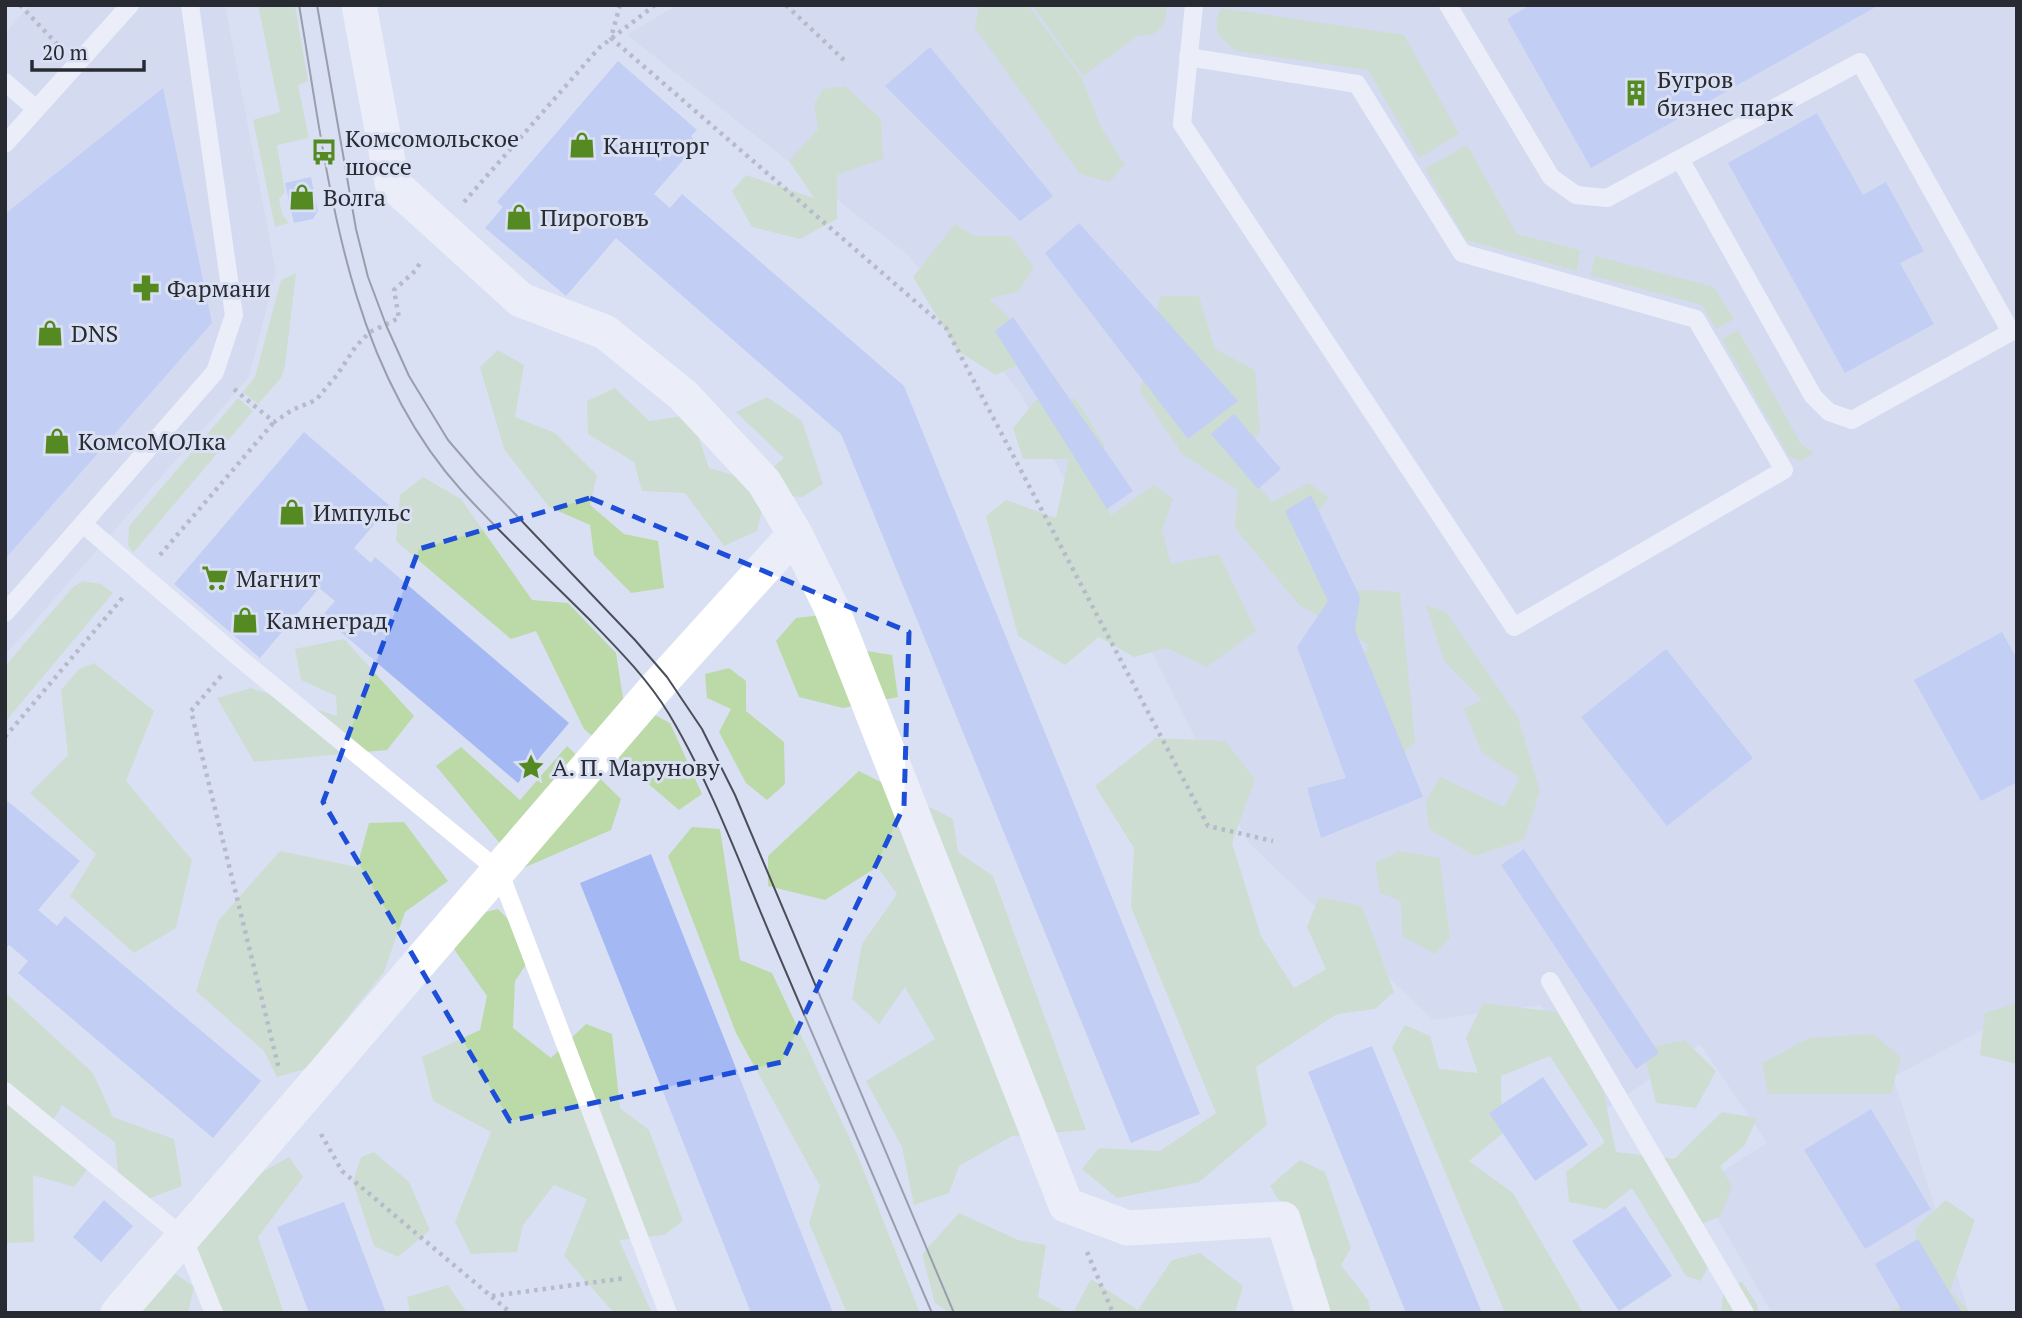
<svg xmlns="http://www.w3.org/2000/svg" width="2022" height="1318" viewBox="0 0 2022 1318" font-family="'PT Serif',serif">
<rect width="100%" height="100%" fill="#dae0f3"/>
<path fill="#ccd5ef" d="M29,5H225L276,272L249,377L5,655V34Z
M677,5H2017V1038L2005,1018L1893,1077L1969,1313H1772L1699,1186L1767,1143L1700,1044L1605,1110L1541,1005L1433,1020L1248,842L1021,394L909,256L627,35Z"/>
<path fill="#bcd9a8" d="M258,5H295L308,81L298,85L309,138L277,145L285,192L279,199L282,214L289,223L275,227L253,120L280,112Z
M979,5H1028L1082,78L1101,127L1125,165L1109,182L1080,174L975,28Z
M1032,5H1166C1168,24 1159,38 1139,35L1083,76Z
M1221,8L1404,35L1459,134L1419,158L1368,70L1236,51L1218,35L1216,20Z
M845,86L881,119L883,159L837,175V219L800,239L752,227L732,191L746,175L814,198L789,161L818,129L814,104L823,89Z
M1467,145L1517,234L1580,250L1577,271L1466,240L1425,169Z
M955,224L975,236H1011L1034,267L1019,291L989,299L1019,327L1038,356L996,375L958,351L913,277Z
M1595,256L1711,286L1716,290L1734,319L1716,329L1702,305L1590,275Z
M296,273L285,366L281,378L258,404L243,392L255,377L281,280Z
M1160,296H1199L1215,349L1255,370L1260,429L1242,467L1272,502L1309,483L1329,497L1297,540L1323,588L1400,592L1415,742L1388,767L1341,698L1369,645L1299,605L1235,528L1238,490L1183,455L1140,391Z
M1738,330L1801,444L1814,453L1800,461L1789,456L1722,339Z
M498,350L524,365L515,417L555,433L597,475L590,505L624,534L658,541L664,588L631,593L594,555L590,525L549,507L504,449L480,367Z
M615,388L649,421L691,415L709,468L756,481L784,458L736,412L767,397L802,421L823,484L802,497L766,494L757,531L724,546L685,493L642,491L634,462L588,434L587,401Z
M238,398L253,411L133,553L128,545L129,526Z
M1076,399L1105,446L1091,480L1111,515L1154,485L1173,499L1162,531L1171,564L1219,554L1256,631L1207,667L1166,648L1134,657L1099,637L1065,665L1018,636L986,516L1006,500L1056,518L1069,459H1023L1013,428L1036,400Z
M423,477L461,499L532,600L568,603L616,653L623,698L670,723L702,794L679,810L584,729L536,631L511,639L396,541L400,495Z
M83,581L101,584L113,593L5,722V666L73,587Z
M1426,605L1446,612L1518,717L1540,791L1524,840L1474,856L1429,829L1426,801L1440,777L1504,807L1520,778L1482,753L1464,709L1482,700L1444,661Z
M830,614L847,648L892,655L898,697L843,708L799,697L776,641L796,618Z
M344,639L414,716L387,750L254,762L217,698L251,688L337,716L336,696L301,680L295,649Z
M94,663L154,711L126,781L192,860L176,928L134,953L70,896L96,854L30,793L68,755L61,690L79,669Z
M729,668L746,681V711L784,742L785,784L767,800L746,783L719,732L731,709L707,698L705,674Z
M1156,738L1225,741L1255,779L1232,843L1261,936L1294,988L1326,969L1307,927L1319,897L1362,906L1394,992L1375,1009L1337,1014L1256,1067L1267,1125L1199,1182L1117,1198L1082,1169L1099,1148L1160,1151L1216,1113L1131,907L1134,848L1095,786Z
M567,746L621,799L611,830L521,869L436,766L461,747L520,800Z
M859,771L953,819L958,852L993,876L1086,1130L1012,1136L959,1166L949,1193L914,1205L902,1147L866,1081L935,1039L905,987L879,1024L852,999L862,944L897,894L877,867L825,900L768,886V856Z
M404,822L448,881L405,912L384,972L306,1069L277,1077L264,1051L196,991L218,921L280,851L357,867L369,823Z
M692,827L720,829L740,960L772,973L857,1154L920,1313H847L809,1223L820,1186L736,1033L668,856Z
M1400,851L1440,858L1450,938L1435,954L1402,936L1401,901L1380,893L1375,863Z
M498,909L537,948L515,981L513,1028L551,1058L586,1024L612,1034L620,1108L649,1130L683,1221L664,1235L619,1240L652,1313H614L564,1256L587,1199L554,1185L523,1225L517,1252L471,1254L455,1222L491,1132L433,1101L422,1057L480,1030L487,996L449,942L466,917Z
M5,992L93,1073L113,1117L174,1139L182,1186L140,1202L119,1182L115,1142L62,1105L51,1124L90,1166L74,1187L33,1175L34,1242L5,1243Z
M1483,1003L1557,1012L1600,1075L1616,1152L1674,1159L1722,1112L1757,1118L1745,1145L1720,1166L1732,1186L1721,1216L1692,1228L1711,1261L1701,1281L1686,1276L1632,1188L1605,1209L1569,1202L1566,1172L1605,1142L1550,1056L1501,1076L1502,1134L1469,1161L1513,1193L1583,1313H1505L1392,1047L1405,1025L1430,1036L1439,1069L1478,1073L1466,1038Z
M2017,1003V1064L1980,1055L1985,1013Z
M1873,1034L1901,1057L1891,1094H1768L1762,1063L1809,1038Z
M1685,1040L1716,1071L1696,1108L1656,1103L1643,1049Z
M374,1152L409,1182L430,1230L398,1257L374,1246L353,1182L361,1157Z
M289,1157L303,1177L258,1237L284,1313H215L186,1249L191,1200L233,1189Z
M1300,1160L1325,1172L1351,1248L1341,1265L1368,1300L1371,1313H1326L1309,1291L1317,1261L1270,1186Z
M1946,1200L1975,1220L1950,1291L1971,1313H1884L1917,1301L1916,1228Z
M959,1213L1018,1240L1046,1245L1038,1297L1068,1313H950L935,1303L922,1254Z
M1200,1253L1243,1286L1235,1313H1073L1091,1279L1138,1310L1172,1260Z
M166,1267L194,1287L188,1313H123Z
M1742,1282L1757,1304L1758,1313H1721L1724,1286Z
M448,1285L467,1313H410L407,1297Z"/>
<path fill="#a4b8f4" d="M1530,5H1879L1591,168L1507,19Z
M930,47L1053,196L1020,221L885,86Z
M618,61L697,130L691,136L697,144L654,194L670,208L682,194L904,386L1200,1114L1131,1143L841,434L616,238L566,296L485,228L503,207L497,202Z
M163,88L212,323L5,559V214Z
M1817,113L1863,195L1886,182L1924,251L1900,263L1934,324L1845,373L1728,163Z
M311,177L318,211L313,219L294,223L285,183Z
M1079,223L1238,401L1188,439L1045,253Z
M1013,317L1133,491L1107,509L995,331Z
M1234,414L1281,469L1258,489L1211,434Z
M304,432L390,506L354,548L371,563L375,557L569,723L518,783L322,616L335,601L319,588L260,658L174,584Z
M1311,495L1360,597L1355,630L1423,797L1321,838L1307,788L1346,778L1297,647L1328,601L1285,511Z
M2002,632L2017,659V782L1981,801L1914,680Z
M1666,649L1753,758L1667,826L1581,717Z
M5,799L80,861L38,910L57,926L65,916L261,1081L213,1138L18,973L28,961L9,945L5,950Z
M1524,849L1659,1053L1636,1069L1501,865Z
M651,854L833,1313H751L580,883Z
M1372,1046L1482,1313H1406L1308,1072Z
M1543,1077L1588,1145L1535,1181L1489,1113Z
M1871,1109L1931,1209L1865,1249L1804,1150Z
M104,1200L133,1226L101,1262L73,1237Z
M344,1202L386,1313H309L277,1227Z
M1625,1206L1672,1276L1619,1311L1572,1241Z
M1918,1239L1962,1313H1895L1901,1309L1875,1264Z"/>
<g fill="none" stroke-linecap="round" stroke-linejoin="round">
<path stroke="#898d9b" stroke-width="4.5" stroke-dasharray="3.5 5" stroke-linecap="butt" d="M20,5L58,45
M620,5L611,38L946,328L1208,826L1273,841
M786,5L844,60
M464,202L599,48L655,5
M234,389L274,422L292,410L316,400L337,375L356,346L370,332L399,318L394,290L415,271L422,260
M160,555L274,422
M221,676L191,711L279,1069
M5,737L124,596
M321,1134L342,1171L511,1313
M1087,1252L1113,1313
M492,1296L626,1278"/>
<path stroke="#fff" stroke-width="18" d="M1448,5L1551,177L1576,195L1607,198L1860,62L2011,332L1852,420L1829,412L1813,396L1680,159
M1188,57L1357,84L1462,253L1696,319L1784,470L1514,627L1182,124L1194,5
M5,82L36,109
M5,144L130,5
M83,524L237,656L499,871L668,1313
M5,613L215,372L234,315L190,5
M1550,981L1745,1313
M5,1091L183,1237L214,1313"/>
<path stroke="#fff" stroke-width="35" d="M359,5L392,183L521,300L605,332L683,395L764,482L795,534L831,607L1066,1205L1128,1228L1283,1219L1313,1313
M118,1313L653,691L795,534"/>
<path stroke="#4b4e58" stroke-width="2" d="M299,5C328,172 343,360 462,491C502,535 546,576 588,618C617,648 647,678 669,714C712,786 741,867 774,944C827,1067 879,1190 932,1313
M317,5L356,229L368,277L386,325L409,376L448,440L478,475L635,640L667,677L702,729L735,795L954,1313"/>
</g>
<path d="M0 0H2022V1318H0ZM590,498L909,632L904,806L782,1062L510,1121L323,802L419,549Z" fill="#dae0f3" fill-opacity=".55" fill-rule="evenodd"/>
<path fill="none" stroke="#1d4ed8" stroke-width="5" stroke-dasharray="14 9" stroke-linejoin="round" d="M590,498L909,632L904,806L782,1062L510,1121L323,802L419,549Z"/>
<defs>
<g id="building-bare" transform="scale(2.1)"><path d="M-4-6H4V6H1V3H-1V6H-4ZM-2.5-4.3h1.7v1.8h-1.7ZM.8-4.3h1.7v1.8H.8ZM-2.5-1h1.7V.8h-1.7ZM.8-1h1.7V.8H.8Z" fill="#558921" stroke="#dae0f3" stroke-width="2.5" paint-order="stroke"/></g>
<g id="shop-bare" transform="scale(2.1)"><path d="M-5-2.5h2.3a2.7 3.5 0 0 1 5.4 0H5L5.5 6h-11ZM-1.5-2.5h3a1.5 2.3 0 0 0-3 0Z" fill="#558921" stroke="#dae0f3" stroke-width="2.5" paint-order="stroke"/></g>
<g id="bus-bare" transform="scale(2.1)"><path d="M-5-6H5V4H4V6H2V4H-2V6H-4V4H-5ZM-3.5-4V0h7V-4ZM-3.5 1.2v1.5H-2V1.2ZM2 1.2v1.5H3.5V1.2Z" fill="#558921" stroke="#dae0f3" stroke-width="2.5" paint-order="stroke"/></g>
<g id="pharmacy-bare" transform="scale(2.1)"><path d="M-2-6h4v4h4v4h-4v4h-4v-4h-4v-4h4Z" fill="#558921" stroke="#dae0f3" stroke-width="2.5" paint-order="stroke"/></g>
<g id="supermarket-bare" transform="scale(2.1)"><path d="M-6-5.5h2.5l.6 2H6L4.5 2H-2.5L-4.4-4H-6ZM-1.5 3.2a1.3 1.3 0 1 0 .1 0ZM3 3.2a1.3 1.3 0 1 0 .1 0Z" fill="#558921" stroke="#dae0f3" stroke-width="2.5" paint-order="stroke"/></g>
<g id="sight-bare" transform="scale(2.1)"><path d="M0-6L1.8-2.2L6-1.7L2.9 1.2L3.7 5.4L0 3.3L-3.7 5.4L-2.9 1.2L-6-1.7L-1.8-2.2Z" fill="#558921" stroke="#dae0f3" stroke-width="2.5" paint-order="stroke"/></g>
</defs>
<g fill-rule="evenodd">
<use href="#building-bare" x="1636" y="93"/>
<use href="#shop-bare" x="582" y="145"/>
<use href="#bus-bare" x="324" y="152"/>
<use href="#shop-bare" x="302" y="197"/>
<use href="#shop-bare" x="519" y="217"/>
<use href="#pharmacy-bare" x="146" y="288"/>
<use href="#shop-bare" x="50" y="333"/>
<use href="#shop-bare" x="57" y="441"/>
<use href="#shop-bare" x="292" y="512"/>
<use href="#supermarket-bare" x="215" y="578"/>
<use href="#shop-bare" x="245" y="620"/>
<use href="#sight-bare" x="531" y="767"/>
</g>
<g text-anchor="middle" dominant-baseline="central" stroke-width="6" stroke-linejoin="round" paint-order="stroke">
<g font-size="24" fill="#292b32" stroke="#dae0f3" text-anchor="start">
<text x="1657" y="79">Бугров<tspan x="1657" dy="28">бизнес парк</tspan></text>
<text x="345" y="138">Комсомольское<tspan x="345" dy="28">шоссе</tspan></text>
<text x="603" y="145">Канцторг</text>
<text x="323" y="197">Волга</text>
<text x="540" y="217">Пироговъ</text>
<text x="167" y="288">Фармани</text>
<text x="71" y="333">DNS</text>
<text x="78" y="441">КомсоМОЛка</text>
<text x="313" y="512">Импульс</text>
<text x="236" y="578">Магнит</text>
<text x="266" y="620">Камнеград</text>
<text x="552" y="767">А. П. Марунову</text>
</g>
</g>
<rect width="2022" height="1318" fill="none" stroke="#292b32" stroke-width="14"/>
<path d="M32 60v10h112v-10" fill="none" stroke="#292b32" stroke-width="3.5"/>
<text x="42" y="60" font-size="21" fill="#292b32" stroke="#dae0f3" stroke-width="5" paint-order="stroke">20 m</text>
</svg>
